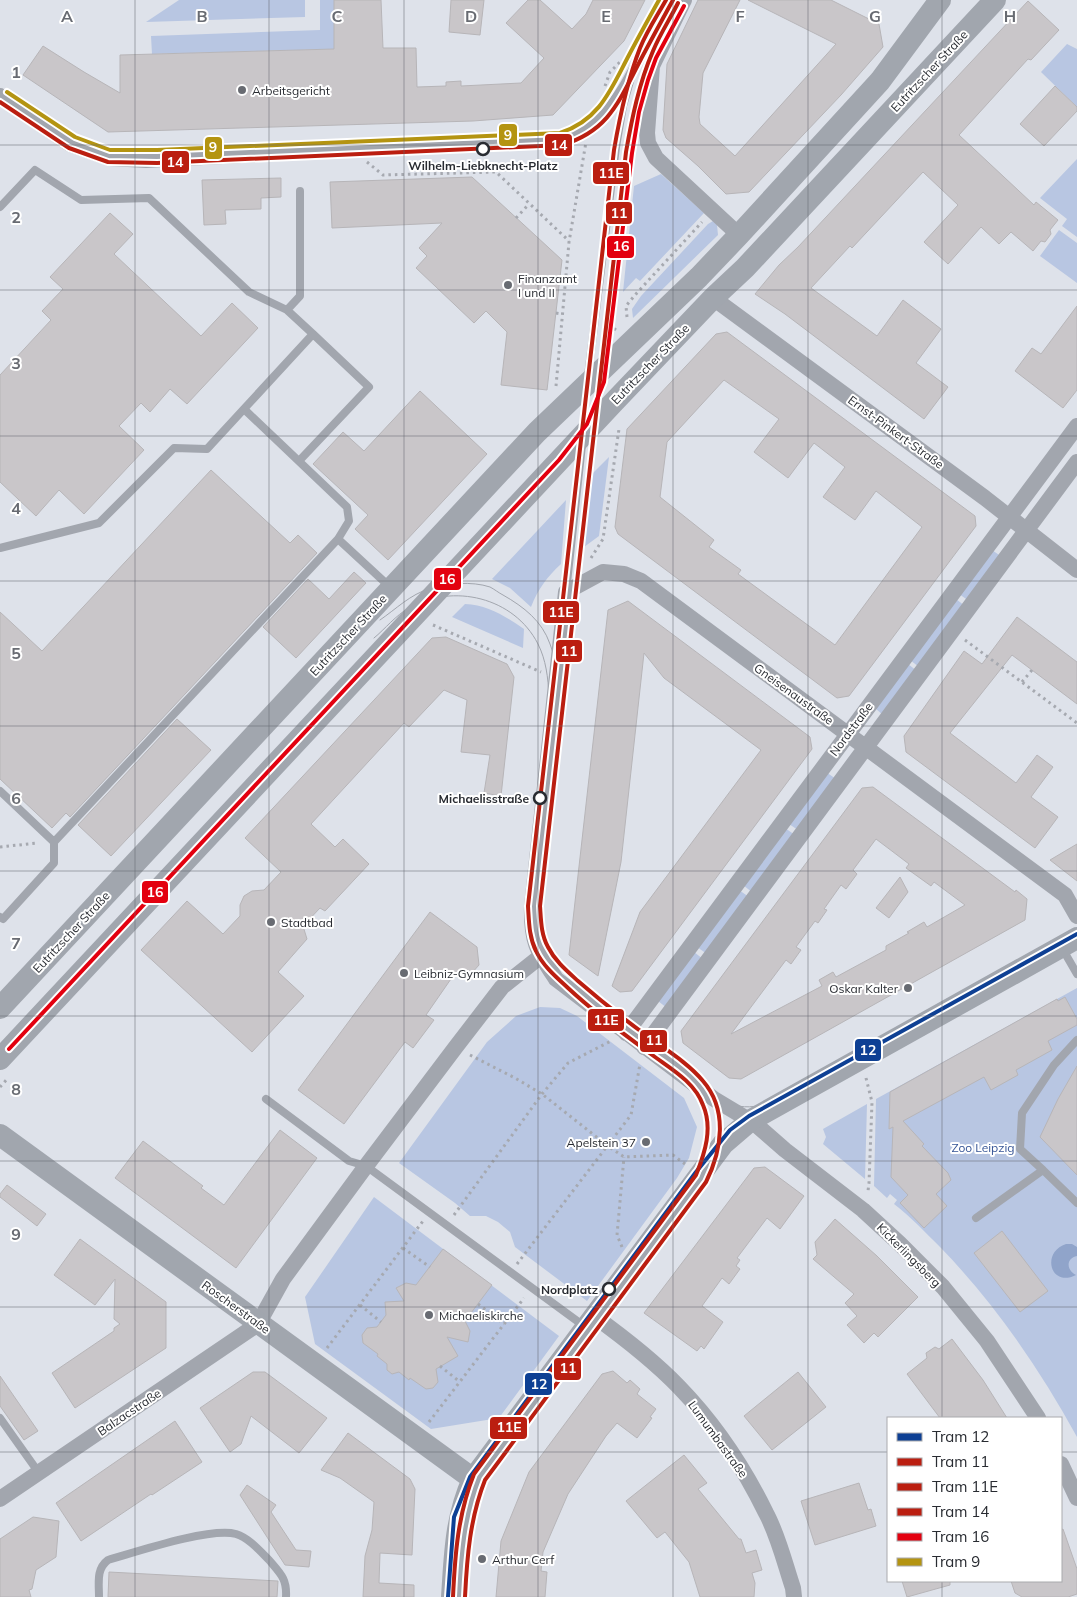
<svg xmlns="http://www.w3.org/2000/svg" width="1077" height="1597" viewBox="0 0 1077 1597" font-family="Mulish,sans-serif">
<rect width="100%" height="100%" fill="#dee2ea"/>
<path fill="#b8c6e2" d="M179,0H305V17L146,22Z
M320,0H334V49L152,54L151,36L320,30Z
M1067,44L1077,49V107L1041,72Z
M1077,159V237L1062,226L1067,219L1040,198Z
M661,174L704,213L640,281L636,278L623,292L634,186Z
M713,221L717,225L718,235L633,318L632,309L641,296L708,224Z
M1059,230L1077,243V283L1040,256Z
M609,457L599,536L580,550L588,478Z
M566,500L561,564C547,577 538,589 531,607L510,588L492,579Z
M992,550L1002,557L969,601L959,594Z
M956,599L965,606L919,667L910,660Z
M465,604C488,605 505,616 524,629L523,648L452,617Z
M908,664L917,671L884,716L875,708Z
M826,772L836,779L798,830L789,824Z
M785,828L795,835L753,893L743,885Z
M739,890L749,897L707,954L697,947Z
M694,952L703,959L667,1008L658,1001Z
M1077,988V1437C1040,1369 995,1304 941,1248C926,1233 911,1217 894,1204L897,1200L890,1194L887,1198L874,1186L876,1099Z
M540,1007L560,1008L577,1016L684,1098L697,1127L689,1158L677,1178L587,1301L515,1247L510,1232L498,1222L486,1216H470L455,1203L399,1163L487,1042L516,1016Z
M867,1104L865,1179L823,1144L826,1137L823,1129Z
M374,1197L559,1336L499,1418L431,1429L315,1344L305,1297Z"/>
<path fill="#90a4ca" d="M1066,1244H1072L1077,1247V1256C1066,1258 1066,1270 1076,1275C1050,1288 1041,1252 1066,1244Z"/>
<path fill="#c9c6c9" stroke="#b7b5b8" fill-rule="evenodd" d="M334,0H381L383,48H416L417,87L446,86V82L461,81V86L521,83L544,58L506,23L528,0H540L572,29L586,14L593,0H645L624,41L553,115L473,121L108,132L23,75L43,46L84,72L120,93V55L334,49Z
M451,0H484L480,35L449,32Z
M698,0H740L703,73L699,117L700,124L735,156L836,44L748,0H831L879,24L883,47L841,95L749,192L726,194L698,166L666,138L663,130L667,64Z
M1028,1L1059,30L1031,60L1028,59L959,135L1034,205L1036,202L1058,220L1050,230L1051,234L1045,242L1041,241L1033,251L1011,232L999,244L981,227L948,264L924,242L958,205L923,172L852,248L850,246L811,288L877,336L903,300L941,329L916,363L948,387L924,419L785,314L755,294L779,265L798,247Z
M1055,86L1077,107V111L1044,146L1020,124Z
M472,177L562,260L547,390L501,385L507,332L486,311L474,323L416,268L427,256L419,248L442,223L332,228L330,182Z
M281,178V197L261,198V209L225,210L226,224L204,225L202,180Z
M110,213L133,234L114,254L201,336L232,303L258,328L187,404L170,389L150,412L141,403L119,426L144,450L84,514L59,490L36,516L0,482V375L51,320L42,311L63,289L50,277Z
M1077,306V390L1063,408L1015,371L1032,348L1041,354Z
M727,332L975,516L976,526L849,696L837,698L618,534L615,527L627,429L716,334ZM724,380L779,419L754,452L788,478L814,443L845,467L823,497L855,520L876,491L922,527L835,645L738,574L741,570L709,547L714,540L660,497L667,442Z
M420,391L487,454L388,560L355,529L368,515L313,464L343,432L364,451Z
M211,470L290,543L298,535L317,553L70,817L66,813L52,828L0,779V612L42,651Z
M354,572L366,583L296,658L263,627L308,579L329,599Z
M628,601L810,737L812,749L632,991L620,992L612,986L640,912L761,750L664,678L644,653L621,862L598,976L569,955L608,610Z
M1017,617L1077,662V704L1012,655L950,733L1016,783L1037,755L1053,767L1031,797L1058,817L1035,848L906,752L904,736L964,651L982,664Z
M446,637L507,664L514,677L501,796L484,793L490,755L461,752L467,700L444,690L409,727L404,723L311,824L335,847L343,839L369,864L325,911L320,908L303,926L307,939L278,972L304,996L252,1052L141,950L187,901L223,934L240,916V905L244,896L252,891L264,890L281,872L245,838L432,638Z
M177,719L211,750L111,856L78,825Z
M873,787L1015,892L1016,890L1027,899L1025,920L741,1079L729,1078L683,1043L681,1031L862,788ZM876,839L909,864L906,868L931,886L934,882L965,905L927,927L924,922L907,932L909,933L886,946V950L836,977L833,972L819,980L822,986L731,1034L786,960L791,964L801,950L796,947L815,921L818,923L827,910L824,909L841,885L846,889L857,874L853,870Z
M1077,844V881L1050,860Z
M900,877L908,892L889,918L876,908Z
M430,912L477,947L479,965L471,974L453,976L426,1015L434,1020L413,1048L405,1042L344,1124L298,1090Z
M1065,997L1077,1019V1025L1048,1041L1052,1050L1016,1070L1018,1075L991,1090L984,1077L903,1121L924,1144L922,1146L948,1173L951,1180L936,1194L947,1206L924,1228L900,1203L908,1195L891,1177L893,1127L889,1129L890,1092L1057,999L1058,1001Z
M1077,1066V1175L1040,1137L1058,1099Z
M280,1130L317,1158L236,1268L115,1178L143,1141L203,1186L201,1188L224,1205Z
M765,1167L804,1196L780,1229L767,1218L737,1258L740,1260L736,1266L740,1269L729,1284L722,1278L702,1306L723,1322L704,1349L701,1346L697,1351L644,1313L748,1176L754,1168Z
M7,1185L46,1214L37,1226L0,1197V1194Z
M835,1219L877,1256L918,1297L878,1337L874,1333L864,1343L847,1325L857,1316L845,1303L854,1294L813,1259L817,1255L815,1242Z
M1002,1231L1048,1291L1020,1312L974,1253Z
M80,1239L166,1302V1348L75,1408L52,1373L114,1331V1328L120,1324L114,1319L115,1279L95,1305L54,1275Z
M443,1249L492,1285L465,1321L470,1331L468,1342L447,1337L458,1356L436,1369L438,1382L433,1388L426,1389L410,1378L409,1380L399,1372L392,1374L387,1370V1364L377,1356L378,1354L363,1343L362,1335L367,1328L377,1327L386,1315L385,1302L404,1301L396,1288L406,1283L416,1285Z
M952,1339L983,1380L1007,1418H940L907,1374L927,1358L926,1353L935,1347L939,1349Z
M613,1371L627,1383L630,1380L640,1389L637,1394L656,1409L650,1417L652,1418L637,1438L617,1423L606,1436L568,1494L543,1552L541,1571L547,1572L545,1597H496L501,1541L529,1472L602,1374Z
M253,1372H265L327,1418L299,1453L251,1416L241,1444L230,1452L200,1408Z
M798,1372L826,1407L772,1450L744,1416Z
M0,1376L38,1431L24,1440L0,1406Z
M175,1421L202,1462L152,1495L151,1494L81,1541L56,1503Z
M348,1433L410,1479L415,1489L412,1555L380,1553L379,1583L414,1585V1597H363L365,1556L372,1530L374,1502L340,1478L321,1470Z
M684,1455L707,1483L698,1489L739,1539H741L746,1553L756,1550L762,1570L752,1573L755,1583L754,1597H700L689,1562L665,1532L657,1538L626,1501Z
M859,1483L868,1510L871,1509L876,1526L815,1545L801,1501Z
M247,1485L276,1505L271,1512L296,1550L311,1551L309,1567L285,1565L240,1495Z
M33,1517L59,1521L56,1557L36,1570L32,1589L29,1590L31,1597H0V1539Z
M1063,1529L1077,1569V1594L1068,1597H1022L1015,1593L1011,1581H1061V1530Z
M109,1572L278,1581L277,1597H108Z
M902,1581H950V1585L907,1597Z"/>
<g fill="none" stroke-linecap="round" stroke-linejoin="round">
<path stroke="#a6a9b0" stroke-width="3" stroke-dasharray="2.5 4" stroke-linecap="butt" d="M605,86L610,72L620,62
M367,162L383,175L496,172L569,241
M516,218L529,204
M556,313L562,314
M627,317L626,306L635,295L702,222
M616,330L612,327L632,152
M556,386L569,242L586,142
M591,558L603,539L619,429L621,427
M433,625L541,672
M965,640L1077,723
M1022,682L1032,670
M0,847L37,843
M470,1055L515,1078L542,1094L608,1146L624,1157L673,1155L685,1164
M866,1078L872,1102L869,1183L868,1191
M0,1087L8,1078
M454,1215L542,1094L568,1063L611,1041
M622,1247L617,1235L624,1157
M403,1248L430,1267
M517,1264L631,1115L640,1064
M478,1304L504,1324
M360,1305L381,1322
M327,1348L423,1221
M440,1366L460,1382
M429,1422L524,1298"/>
<path stroke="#a2a6ae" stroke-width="8" d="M352,149L551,141C566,137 581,132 593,122C625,97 647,37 666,0
M0,207L35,170L81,200L149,198L249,292L287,310L313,334L207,449L174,448L99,523L0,548
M287,310L300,296V191
M588,376L616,147L623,106L631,78
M244,409L347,507L349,521L338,539L390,587
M299,461L369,387L313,334
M566,592L582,445
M0,791L54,842
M0,917L3,919L54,863V842L338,539
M1062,948L1077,974
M266,1099L349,1161L366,1166L584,1326
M1043,1170L1020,1149L1022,1113L1054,1065L1077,1040
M976,1218L1043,1170L1077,1203
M0,1418L39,1473
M99,1597C99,1583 96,1569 108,1560C136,1552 210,1527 236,1534C249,1538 260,1551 269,1560C281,1574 287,1579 286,1597"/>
<path stroke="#a2a6ae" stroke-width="16" d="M684,0L652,66L647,133L648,143L656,158L739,235
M0,96L70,144L110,158L146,160L352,149
M713,298L985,498L1077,570
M626,1033L1077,426
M644,1047L1077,462
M594,1316C623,1337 654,1361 679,1387C714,1423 744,1468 766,1513C778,1535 785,1564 793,1588L794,1597
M1038,1418L987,1341L943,1287L900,1244L863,1210L785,1150L754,1123L714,1099L556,979C537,950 531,942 532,906L566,592L603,572L624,574L641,581L1065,895L1077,916
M1061,1464L1077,1498
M0,1499L258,1324L283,1279L366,1166L455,1048L502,987L541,956"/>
<path stroke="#a1a6ae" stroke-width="22" d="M0,1008L537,432L699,277L739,235L880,81L940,0
M0,1059L612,404L713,298L745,268L995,0
M0,1135L473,1479
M452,1597C455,1554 455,1520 473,1479L723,1144L751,1120L1077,938"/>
<path stroke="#a2a6ae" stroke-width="1" d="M380,620C396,609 411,594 429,589C446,583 472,581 490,587C494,589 499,593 503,595C524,607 542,621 550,644C557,662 557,678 557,697
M374,638C385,629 396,615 409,608C453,583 514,597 538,644C546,660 548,677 549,696
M675,1064L733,1105C749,1109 761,1106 776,1101
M680,1078C710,1099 737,1127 776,1110"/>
<g stroke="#fff" stroke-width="8">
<path id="tram-1" d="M448,1597L454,1517L470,1477L696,1172L730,1130L749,1116L1077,934"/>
</g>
<g stroke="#fff" stroke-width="8">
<path id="tram-2" d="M465,1597C467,1557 470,1518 485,1480L706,1182C722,1150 728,1110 703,1081C689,1064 668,1051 650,1038C625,1020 601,1001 578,981C567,971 555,961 548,947C541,935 541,920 540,906L626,152C632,118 639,83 653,51C660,34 670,19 678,3"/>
</g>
<g stroke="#fff" stroke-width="8">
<path id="tram-3" d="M453,1597C455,1554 458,1514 474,1474L696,1175C705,1153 713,1128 703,1105C695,1083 673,1070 655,1057C625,1035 595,1013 568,988C556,977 543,966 536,951C529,937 529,922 528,906L614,150C620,115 627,81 640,48C647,31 657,16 666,0"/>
</g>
<g stroke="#fff" stroke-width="8">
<path id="tram-4" d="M0,102L69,148L108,162L157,163L562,145C609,131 619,101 640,61C651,40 662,20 673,0"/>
</g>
<g stroke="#fff" stroke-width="8">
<path id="tram-5" d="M9,1049L559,460L587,424L604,382L632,153L639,112L648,80L656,58L684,6"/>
</g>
<g stroke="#fff" stroke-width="8">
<path id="tram-6" d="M7,92L75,137L110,150H157L560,133C600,120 611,89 629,55C639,36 649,18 659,0"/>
</g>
<use href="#tram-1" stroke="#0e4094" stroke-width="4"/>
<use href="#tram-2" stroke="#bb1e10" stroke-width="4"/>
<use href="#tram-3" stroke="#bb1e10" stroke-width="4"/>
<use href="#tram-4" stroke="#bb1e10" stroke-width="4"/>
<use href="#tram-5" stroke="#e3000f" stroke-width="4"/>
<use href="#tram-6" stroke="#b49411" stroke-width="4"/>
</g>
<path fill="none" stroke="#686b72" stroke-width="1" stroke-opacity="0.55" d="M135,0V1597M269,0V1597M404,0V1597M538,0V1597M673,0V1597M808,0V1597M942,0V1418M0,145H1077M0,290H1077M0,436H1077M0,581H1077M0,726H1077M0,871H1077M0,1016H1077M0,1161H1077M0,1307H1077M0,1452H888M1061,1452H1077M942,1581V1597"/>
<g fill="#686b72" stroke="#fff" stroke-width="2">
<circle cx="242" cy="90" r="5"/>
<circle cx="508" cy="285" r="5"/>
<circle cx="271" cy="922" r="5"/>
<circle cx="404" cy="973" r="5"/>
<circle cx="908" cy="988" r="5"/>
<circle cx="646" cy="1142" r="5"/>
<circle cx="429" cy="1315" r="5"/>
<circle cx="482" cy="1559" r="5"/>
</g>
<g fill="#fff" stroke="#282b31" stroke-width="2.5">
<circle cx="483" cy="149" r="6"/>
<circle cx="540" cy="798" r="6"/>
<circle cx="609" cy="1289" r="6"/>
</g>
<g text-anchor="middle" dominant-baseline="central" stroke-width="4" stroke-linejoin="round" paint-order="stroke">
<g font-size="12" fill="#282b31" stroke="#fff">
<text transform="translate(929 71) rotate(-47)">Eutritzscher Straße</text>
<text transform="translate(650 364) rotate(-46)">Eutritzscher Straße</text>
<text transform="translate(896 432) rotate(36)">Ernst-Pinkert-Straße</text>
<text transform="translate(348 635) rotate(-47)">Eutritzscher Straße</text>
<text transform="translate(794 694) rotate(36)">Gneisenaustraße</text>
<text transform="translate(851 729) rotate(-53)">Nordstraße</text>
<text transform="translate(71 932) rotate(-47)">Eutritzscher Straße</text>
<text transform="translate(909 1255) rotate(45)">Kickerlingsberg</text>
<text transform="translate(236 1307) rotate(36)">Roscherstraße</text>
<text transform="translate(129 1412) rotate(-34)">Balzacstraße</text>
<text transform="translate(718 1439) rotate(54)">Lumumbastraße</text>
</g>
<g font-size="12" fill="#282b31" stroke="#fff" text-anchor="start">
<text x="252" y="90">Arbeitsgericht</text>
<text x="518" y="278">Finanzamt<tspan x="518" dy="14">I und II</tspan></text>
<text x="281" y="922">Stadtbad</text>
<text x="414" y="973">Leibniz-Gymnasium</text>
<text x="898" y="988" text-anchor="end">Oskar Kalter</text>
<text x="636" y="1142" text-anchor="end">Apelstein 37</text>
<text x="439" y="1315">Michaeliskirche</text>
<text x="492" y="1559">Arthur Cerf</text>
</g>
<g font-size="12" font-weight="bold" fill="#282b31" stroke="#fff" text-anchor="end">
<text x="483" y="165" text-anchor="middle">Wilhelm-Liebknecht-Platz</text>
<text x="529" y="798">Michaelisstraße</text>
<text x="598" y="1289">Nordplatz</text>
</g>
<g font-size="12" fill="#345395" stroke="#fff">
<text x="983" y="1147">Zoo Leipzig</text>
</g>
</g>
<g font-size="16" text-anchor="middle" font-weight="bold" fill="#686b72" stroke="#fff" stroke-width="4" stroke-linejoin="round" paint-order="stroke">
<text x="67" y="22">A</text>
<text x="202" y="22">B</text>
<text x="337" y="22">C</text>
<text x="471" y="22">D</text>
<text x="606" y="22">E</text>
<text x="740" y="22">F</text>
<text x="875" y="22">G</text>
<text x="1010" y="22">H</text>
<text x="16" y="78">1</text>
<text x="16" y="223">2</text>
<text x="16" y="369">3</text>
<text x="16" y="514">4</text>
<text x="16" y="659">5</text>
<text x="16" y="804">6</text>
<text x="16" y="949">7</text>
<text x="16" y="1095">8</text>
<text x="16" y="1240">9</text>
</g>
<g stroke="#fff" stroke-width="2">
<rect x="498" y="123" width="20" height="24" rx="5" fill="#b49411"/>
<rect x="544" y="133" width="29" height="24" rx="5" fill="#bb1e10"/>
<rect x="204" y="136" width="19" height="24" rx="5" fill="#b49411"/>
<rect x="161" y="150" width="29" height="24" rx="5" fill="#bb1e10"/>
<rect x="592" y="161" width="38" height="24" rx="5" fill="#bb1e10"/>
<rect x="605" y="201" width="28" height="24" rx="5" fill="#bb1e10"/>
<rect x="606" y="235" width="29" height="24" rx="5" fill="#e3000f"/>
<rect x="433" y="567" width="29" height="24" rx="5" fill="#e3000f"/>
<rect x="542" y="600" width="38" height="24" rx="5" fill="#bb1e10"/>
<rect x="555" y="639" width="28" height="24" rx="5" fill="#bb1e10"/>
<rect x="141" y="880" width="28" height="24" rx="5" fill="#e3000f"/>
<rect x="587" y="1008" width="38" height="24" rx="5" fill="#bb1e10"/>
<rect x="639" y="1029" width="29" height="24" rx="5" fill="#bb1e10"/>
<rect x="854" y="1038" width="28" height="24" rx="5" fill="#0e4094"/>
<rect x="553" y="1357" width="29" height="24" rx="5" fill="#bb1e10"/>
<rect x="524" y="1372" width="29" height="24" rx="5" fill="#0e4094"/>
<rect x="489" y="1416" width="39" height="24" rx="5" fill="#bb1e10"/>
</g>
<g font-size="14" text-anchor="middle" font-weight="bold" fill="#fff">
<text x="508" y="140">9</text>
<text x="559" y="150">14</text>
<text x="213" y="152">9</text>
<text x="175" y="167">14</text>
<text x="611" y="178">11E</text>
<text x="619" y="218">11</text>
<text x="621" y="251">16</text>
<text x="447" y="584">16</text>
<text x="561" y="617">11E</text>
<text x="569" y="656">11</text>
<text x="155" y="897">16</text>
<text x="606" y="1025">11E</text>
<text x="654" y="1045">11</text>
<text x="868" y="1055">12</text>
<text x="568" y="1373">11</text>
<text x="539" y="1389">12</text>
<text x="509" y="1432">11E</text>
</g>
<rect x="887" y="1417" width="175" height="165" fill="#ffffff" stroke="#a9aaad"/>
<rect x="897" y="1433" width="25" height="8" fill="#0e4094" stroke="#a9aaad"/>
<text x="932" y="1442" font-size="15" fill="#282b31">Tram 12</text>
<rect x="897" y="1458" width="25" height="8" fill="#bb1e10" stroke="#a9aaad"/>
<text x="932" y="1467" font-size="15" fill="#282b31">Tram 11</text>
<rect x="897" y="1483" width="25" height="8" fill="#bb1e10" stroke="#a9aaad"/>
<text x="932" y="1492" font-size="15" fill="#282b31">Tram 11E</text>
<rect x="897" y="1508" width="25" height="8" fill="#bb1e10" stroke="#a9aaad"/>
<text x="932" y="1517" font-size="15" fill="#282b31">Tram 14</text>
<rect x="897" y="1533" width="25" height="8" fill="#e3000f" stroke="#a9aaad"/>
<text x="932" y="1542" font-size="15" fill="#282b31">Tram 16</text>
<rect x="897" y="1558" width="25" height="8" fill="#b49411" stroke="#a9aaad"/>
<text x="932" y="1567" font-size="15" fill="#282b31">Tram 9</text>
</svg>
